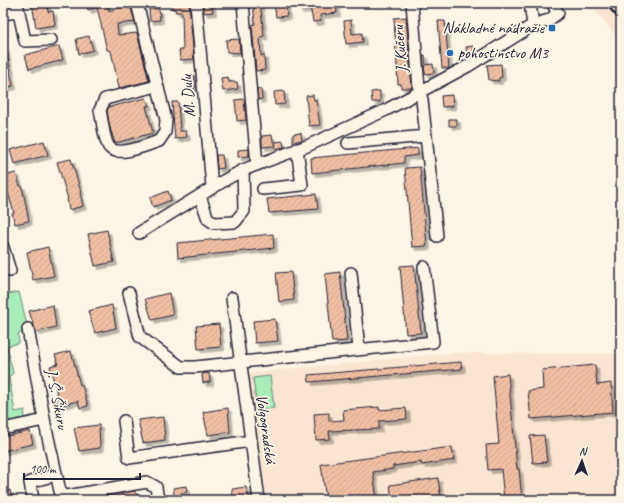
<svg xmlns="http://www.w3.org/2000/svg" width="624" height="503" viewBox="0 0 624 503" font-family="Caveat,sans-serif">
<defs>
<pattern id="building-hatch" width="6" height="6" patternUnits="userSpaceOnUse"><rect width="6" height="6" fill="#f1bfa2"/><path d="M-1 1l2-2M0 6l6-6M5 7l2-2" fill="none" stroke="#cea48c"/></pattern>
<filter id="shadow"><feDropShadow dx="3.5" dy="3.5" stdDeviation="0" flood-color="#0004"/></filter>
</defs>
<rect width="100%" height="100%" fill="#fcf5e5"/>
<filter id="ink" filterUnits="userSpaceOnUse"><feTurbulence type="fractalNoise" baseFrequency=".025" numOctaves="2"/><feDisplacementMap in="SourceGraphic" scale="8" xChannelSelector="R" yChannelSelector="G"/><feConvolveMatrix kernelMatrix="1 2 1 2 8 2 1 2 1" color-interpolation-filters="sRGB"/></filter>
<g filter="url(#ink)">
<path fill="#f9e5d1" d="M588,3H621V41L593,8Z
M452,353L621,354V500H266L249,373Z"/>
<path fill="#a8edb8" stroke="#65887a" d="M19,292L28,329L18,334L19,343L7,346L10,358L3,357V295Z
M4,359L10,360L13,373L9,377L15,412L25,410L24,419L19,423L11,420L3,422Z
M270,376L274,408L257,410L253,378Z"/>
<path fill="url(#building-hatch)" stroke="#22223b" filter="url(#shadow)" d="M32,3H47L48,12L53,11L55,25L36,28Z
M86,3H107L109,11L130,5L135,22L117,24L118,35L137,33L149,81L119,88L111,51L107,50L97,7L88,10Z
M171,3H189L194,59L180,60L179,50H183L182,12H176L175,9H172Z
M203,3L212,4L213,12L204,13Z
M253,3H260L264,36L260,37L261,56L264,55L265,70L256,71L252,25L255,24Z
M274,3H286L287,16L276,17Z
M298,3H308L309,9L299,10Z
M325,3H336L337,13L320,15L321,21L313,22L310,6Z
M149,9H159L160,20L150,21Z
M406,17L412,88H401V84H398L394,18Z
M351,20L352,34L362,33L363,42L346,44L344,21Z
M438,21H445L449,68H442Z
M89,36L93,50L79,54L76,39Z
M239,39L240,53L227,52L226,40Z
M59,46L63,60L29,69L25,55Z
M473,46L474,54L467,57L466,47Z
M3,48H5L11,71L10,72L13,86L3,88Z
M423,55H425L426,65L433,64L434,73L425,74Z
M501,64L502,77L499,78V81L489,80L487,65Z
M187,75H194L195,88L188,89Z
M228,77L229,82H237L238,89L223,91L221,78Z
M257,89H261L262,99L258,100Z
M284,91L285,104L275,105L274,92Z
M380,91V102H372L371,92Z
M313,95L314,100H316L320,125L309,126L306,96Z
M452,95L453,106L442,107L441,96Z
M146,98L149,106H146L153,133L115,143L110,128L107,111L109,107Z
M244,99L246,120L237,121L235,100Z
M172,102H178L180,131H186L187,137L175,139Z
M449,119H457V126H449Z
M301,133L302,140L293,142V134Z
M272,135L274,146L262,147V136Z
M44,141L48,155L14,164L10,150Z
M283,141L284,147L276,149L275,142Z
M418,148V155L404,157V163L312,173L311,158Z
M249,149V156L238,157V150Z
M216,155H222L224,168L217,169Z
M71,159L81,192L80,193L83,206L69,210L67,199H68L57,162Z
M420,167L427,246L412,247L405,168Z
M16,173L20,186H22L29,221L15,224L12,213H14L3,176Z
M168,191L171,200L153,207L150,198Z
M316,194L318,209L269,213L267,199Z
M107,230L114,262L95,266L88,234Z
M273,234L274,248L178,258L177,243Z
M48,247L54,276L33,280L27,252Z
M414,265L421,333L406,334L400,266Z
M291,272L294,300L279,302L276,273Z
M340,272L347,341L332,342L325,274Z
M169,293L173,315L152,320L145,299Z
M53,305L56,327L36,332L29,311Z
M112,305L116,328L95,333L88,311Z
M275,319L278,341L255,343L253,321Z
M219,324L221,347L198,349L196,326Z
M71,351L80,385H82L88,406L80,408L78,401L57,406L55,398H58L50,366L58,364L55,355Z
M461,362L462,369L309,382L308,375Z
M595,365L597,385L611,383L613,412L531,419L528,391L543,389L542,370Z
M209,373L210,382L203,383L202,374Z
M508,374L517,469H519L522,500H504L501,469L488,470L486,445L499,444L493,376Z
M379,407V410L406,408L407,419L379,421V429L329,431L330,439L316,440L314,414L329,413V421L344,420L343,410Z
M228,408L230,432L208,435L203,412Z
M163,417L165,440L143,443L138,420Z
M99,425L100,448L79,451L74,428Z
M30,431L33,444L3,451V437Z
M544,435L547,462L533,463L530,436Z
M452,447L454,460L422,465L421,462L393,466V469L373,472L377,500H326L321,464Z
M438,478L441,500H392L390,485Z
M186,486L187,492L181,493L182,500H175L173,488Z
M246,487L250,500H237L236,495L232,496V489Z
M10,490L12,500H3V492Z
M134,491L142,500H92L94,498Z"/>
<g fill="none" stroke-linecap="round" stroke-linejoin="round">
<g stroke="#22223b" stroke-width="14">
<path id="minor" d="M17,3L25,41L51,40
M137,3L166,120L165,132L159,141C147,145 118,158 109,147C104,141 102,118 100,110L105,99L157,86
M196,3L212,187
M243,3L257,165
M412,3L419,88L422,100L437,236
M530,3L533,25
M3,14L17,12
M348,143L426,136
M263,189L302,185L297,149
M200,196L208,219L214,223L235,222L244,211L243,170
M139,233L225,180L243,170L307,146L386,110L468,66L533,25L549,20L558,13L552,3
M3,247L10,271
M351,273L359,349
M129,293L140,337L181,367H195L433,342L424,267
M232,298L259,500
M28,329L45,424L62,500
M124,421L129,458L251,441
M3,429L44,420
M61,497L147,482L156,487L158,500
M33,500L30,482L56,475"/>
</g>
<use href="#minor" stroke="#fcf5e5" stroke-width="11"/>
<path stroke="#22223b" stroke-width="2.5" d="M605,3L621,21"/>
</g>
</g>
<g fill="#1f6fb2" stroke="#fcf5e5" stroke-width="1.5">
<rect x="548" y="24" width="8" height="8" rx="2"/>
<circle cx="450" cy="53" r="4"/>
</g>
<g text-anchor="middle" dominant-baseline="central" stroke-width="3.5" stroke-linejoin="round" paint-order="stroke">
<g font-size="16" fill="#22223b" stroke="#fcf5e5" text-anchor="end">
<text x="544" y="28">Nákladné nádražie</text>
<text x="458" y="53" text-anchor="start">pohostinstvo M3</text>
</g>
<g font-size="16" fill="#22223b" stroke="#fcf5e5">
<text transform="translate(400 49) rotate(-95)">J. Kučeru</text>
<text transform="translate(188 96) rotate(-95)">M. Dulu</text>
<text transform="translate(57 399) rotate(79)">J. Š. Šikuru</text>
<text transform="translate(266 429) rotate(82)">Volgogradská</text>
</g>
</g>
<rect width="624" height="503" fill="none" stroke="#fcf5e5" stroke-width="16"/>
<rect x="8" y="8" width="608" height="487" fill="none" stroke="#22223b" stroke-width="1.5" filter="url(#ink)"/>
<g transform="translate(582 461) rotate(3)" stroke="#fcf5e5" stroke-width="3" paint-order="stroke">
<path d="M0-3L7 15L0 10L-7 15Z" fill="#22223b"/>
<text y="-6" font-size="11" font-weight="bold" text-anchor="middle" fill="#22223b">N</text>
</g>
<path d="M24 473v6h116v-6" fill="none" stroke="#22223b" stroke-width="2"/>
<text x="30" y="473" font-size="12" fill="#22223b" stroke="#fcf5e5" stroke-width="3" paint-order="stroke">100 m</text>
</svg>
